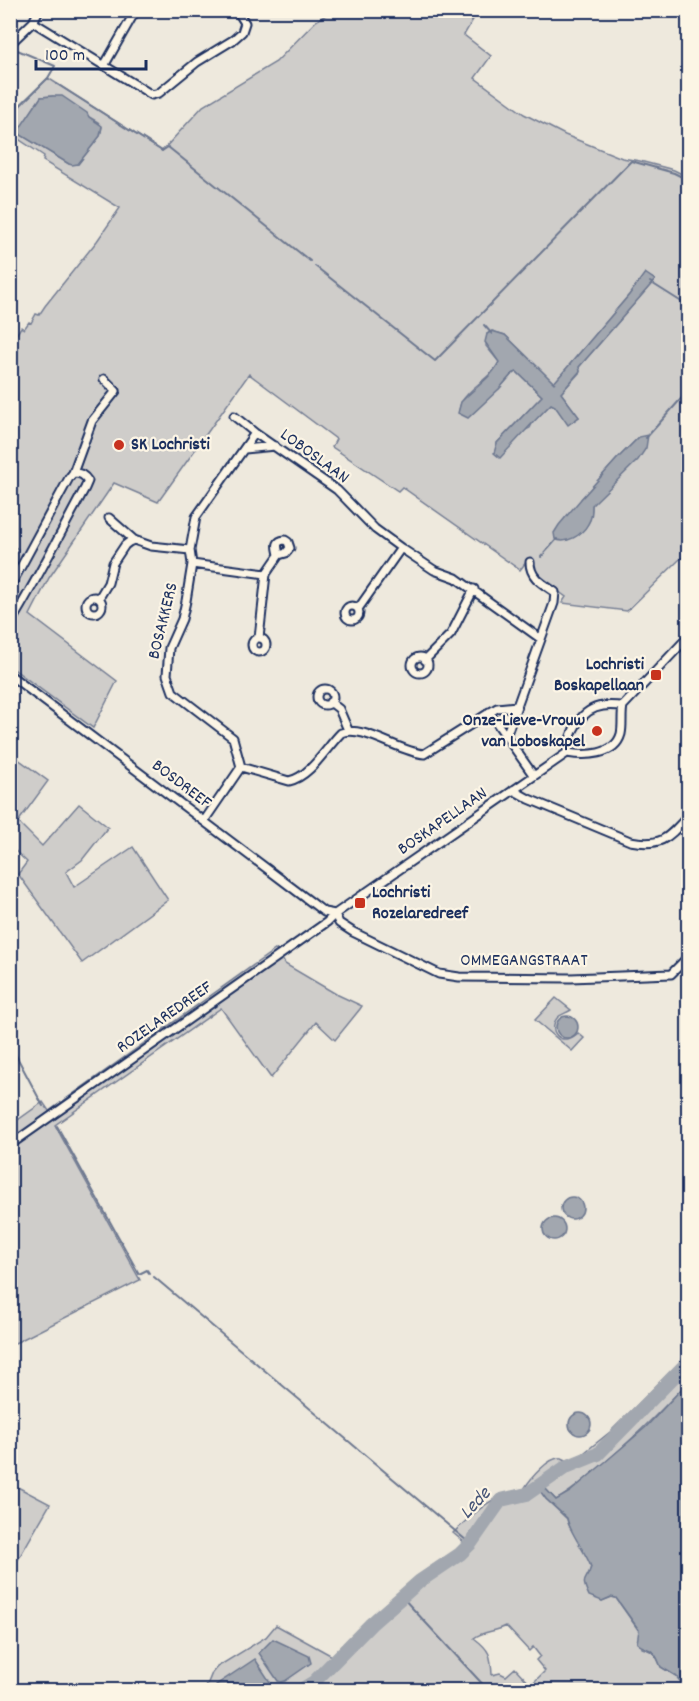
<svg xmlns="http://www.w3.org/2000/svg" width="699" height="1701" viewBox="0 0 699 1701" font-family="Dekko,sans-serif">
<rect width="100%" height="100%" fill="#eee9dd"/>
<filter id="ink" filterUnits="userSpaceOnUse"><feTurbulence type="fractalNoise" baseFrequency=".0167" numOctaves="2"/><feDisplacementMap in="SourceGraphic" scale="12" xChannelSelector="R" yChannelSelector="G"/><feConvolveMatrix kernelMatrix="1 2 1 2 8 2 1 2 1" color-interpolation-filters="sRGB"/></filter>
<g filter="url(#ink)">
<path fill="#cfcdca" stroke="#757e94" stroke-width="1.5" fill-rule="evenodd" d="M332,11H478L464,35L491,56L475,78L524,114L565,135L622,158L640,161L674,170L688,177V549L685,551L687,555L680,559L627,611L562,603L566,597L536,575L527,561L520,570L402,487L398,491L332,447L336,439L249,374L158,502L114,483L49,578L30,615L117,681L93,728L11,667V564L18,549L10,544V345L21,327L24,329L29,322L31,323L36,314L39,315L45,306L97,241L120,208L43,161L44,156L11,134V115L48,78L162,151L203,106L276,62L316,21ZM53,96L98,122L102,127L100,136L78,164H69L21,135L18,132L41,97ZM645,274L655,280L579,367L580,372L561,393L579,417L568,424L555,406L551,404L533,422L530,428L497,443L542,396L517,372L512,374L499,389L459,412C459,409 460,406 461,403C470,386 491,379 499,362L486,346L487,334L492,331L505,335L554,383L629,295ZM639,437L592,505C592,520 587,530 574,537L581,499L617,459Z
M10,753L48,781L18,822L42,846L79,804L108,827L82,860L66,872L74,887L133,847L168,900L82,963L18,874L27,862L11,847Z
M276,949L285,964L336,994L362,1006L360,1009L335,1040L316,1022L271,1078L221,1008L55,1125L140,1280L11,1345V1125L43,1102L49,1111Z
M556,998L571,1010C566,1013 562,1014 558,1017C546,1030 561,1049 578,1033L584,1038L572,1051L535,1020Z
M688,1357V1382C660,1412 632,1440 601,1466C586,1479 572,1491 556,1500L543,1486L540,1490L546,1499L567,1519C569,1535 595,1554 590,1572L602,1601L612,1597L616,1598L639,1631L642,1648C654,1651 657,1656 661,1667L676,1676L687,1690H318L315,1687L385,1617L448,1563L447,1557L465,1543L453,1533C474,1513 494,1493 524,1489C530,1479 549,1456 562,1458C565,1459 568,1461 571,1463L575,1460L610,1432L673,1369ZM506,1626L529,1651L533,1647L540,1656L536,1660L545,1671L531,1685L515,1668L506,1676L500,1673L492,1675C491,1655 490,1650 474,1638C483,1631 496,1632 506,1626Z
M10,1483L50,1504L12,1570L10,1569Z
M276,1625L334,1657L313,1678L294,1690H205L212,1673L217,1667L266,1637Z"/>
<path fill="#a2a7af" stroke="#6c778f" stroke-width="1.5" d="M53,96H62L87,113L89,117L102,126L100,136L78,164L72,165L69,164L21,135L18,131L41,97Z
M645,273L655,280L579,367L580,371L561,393L579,417L568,425L555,406L551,404C533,422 517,440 500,458L494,453L497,443L542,396L517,372L512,374L499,389L468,418L458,413L461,402L465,398C476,387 493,376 499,362L485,342L487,334L492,331L505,335L554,383L629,295Z
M648,435L646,448L638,460L592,505C592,512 592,518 588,524C582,535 566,545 555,539L554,533L559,525L581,499L617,459L639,437Z
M556 1027a11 11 0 1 1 22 0a11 11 0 1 1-22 0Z
M561 1208a11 11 0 1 1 22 0a11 11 0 1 1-22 0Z
M543 1229a11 11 0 1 1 22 0a11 11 0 1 1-22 0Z
M688,1382V1690H687L676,1676L661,1667C658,1661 657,1654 650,1650C645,1647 642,1648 637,1643L639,1630L616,1598L611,1597L602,1601L589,1596C580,1576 586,1584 591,1567C586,1552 569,1532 567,1518L546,1499L540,1491L543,1486L556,1500L570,1492L646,1427Z
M569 1424a11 11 0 1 1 22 0a11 11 0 1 1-22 0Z
M273,1639L309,1656L311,1663L285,1681L281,1682L278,1681L259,1653Z
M255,1659L272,1685L263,1690H219L216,1685Z"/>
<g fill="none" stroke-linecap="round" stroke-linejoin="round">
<path stroke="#6c778f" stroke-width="2" d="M57,84L162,151L168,147L310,261
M10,115L48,78L55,66L15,49
M315,266L435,361L631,161L674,173L688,180
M650,282L688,306
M484,325L492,334
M646,438L688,391
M541,557L557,539
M10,1044L43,1106
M57,1126L139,1274L147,1270L149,1273
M154,1277L467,1541L471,1543
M402,1597L488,1690"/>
<path stroke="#a2a7af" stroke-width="14" d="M301,1690L314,1682L371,1624L420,1581L460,1554L471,1543L501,1500L527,1494L566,1467L598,1454L688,1362"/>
<g stroke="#1b2f5e" stroke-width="11">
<path id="street" d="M33,22L152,95L159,93L197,62L233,40L242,32L245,23L240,15L234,10
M10,44L33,22L39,10
M104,66L136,10
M234,416L255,433L337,490L375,529L401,548L434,570L456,578L541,639
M245,449L275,446
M73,473L92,421L116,391L104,379
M109,518L134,540
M285,540L288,542L290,548L286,553L279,555C278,548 274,541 285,540Z
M192,564L266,574L259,638
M266,574L279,555
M10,587L69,478L73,473C81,473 84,475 88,481L85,488C60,534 37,580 10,624
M86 605a8 8 0 1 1 16 0a8 8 0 1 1-16 0Z
M99,598L108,583L113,563L125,545L129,542L134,540L151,546L190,550
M345 613a7 7 0 1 1 14 0a7 7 0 1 1-14 0Z
M358,609L401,548
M252 645a7 7 0 1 1 14 0a7 7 0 1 1-14 0Z
M412 665a8 8 0 1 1 16 0a8 8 0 1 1-16 0Z
M425,660L451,634L474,589
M10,675L311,902L324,912L335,914
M317 697a8 8 0 1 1 16 0a8 8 0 1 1-16 0Z
M330,702L339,709L348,730
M517,706L554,603L555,592C543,584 530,578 530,562
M489,712L534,776
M567,753C585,756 615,756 621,734C623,725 621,715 623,706L688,637
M241,767L233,738L173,692L167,675L169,648L182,619L186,601L192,564L190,550L196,517L255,433
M241,767L289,781C310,777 326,748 341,733C363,724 399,752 424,754L497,708L517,706L506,736
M513,790L529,799L630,841C662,847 668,838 688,816
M204,821L241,767
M335,914L339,923L353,932L439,974L459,977L571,978L671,974L688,957
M10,1145L327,922L335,914L567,753C570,732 580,709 603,706C610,705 617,706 623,706"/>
</g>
<use href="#street" stroke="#fcf5e5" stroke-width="7"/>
</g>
</g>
<g fill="#c8321e" stroke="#fcf5e5" stroke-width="2">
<circle cx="119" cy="445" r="6"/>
<rect x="650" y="669" width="12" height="12" rx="3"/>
<circle cx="597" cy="731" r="6"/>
<rect x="354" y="897" width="12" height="12" rx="3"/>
</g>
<g text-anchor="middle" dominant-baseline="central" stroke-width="4.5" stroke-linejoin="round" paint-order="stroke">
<g font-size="18" font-weight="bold" fill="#1b2f5e" stroke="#fcf5e5" text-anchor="start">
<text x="131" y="445">SK Lochristi</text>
<text x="644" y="665" text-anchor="end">Lochristi<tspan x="644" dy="21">Boskapellaan</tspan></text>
<text x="585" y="721" text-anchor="end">Onze-Lieve-Vrouw<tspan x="585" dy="21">van Loboskapel</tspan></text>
<text x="372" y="893">Lochristi<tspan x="372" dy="21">Rozelaredreef</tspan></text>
</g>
<g font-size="18" fill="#1b2f5e" stroke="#fcf5e5">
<text transform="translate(314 457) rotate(36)">LOBOSLAAN</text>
<text transform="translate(164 621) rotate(-76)">BOSAKKERS</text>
<text transform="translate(181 785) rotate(37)">BOSDREEF</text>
<text transform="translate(443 822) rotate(-35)">BOSKAPELLAAN</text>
<text x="524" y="961">OMMEGANGSTRAAT</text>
<text transform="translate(165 1018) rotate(-35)">ROZELAREDREEF</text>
</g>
<g font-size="20" font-style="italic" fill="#445376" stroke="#fcf5e5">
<text transform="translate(476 1504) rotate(-47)">Lede</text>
</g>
</g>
<rect width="699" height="1701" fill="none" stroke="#fcf5e5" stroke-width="36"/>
<rect x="18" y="18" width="663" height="1665" fill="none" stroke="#1b2f5e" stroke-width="2" filter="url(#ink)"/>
<path d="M36 60v9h110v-9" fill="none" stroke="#1b2f5e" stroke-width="3"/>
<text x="45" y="60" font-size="18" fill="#1b2f5e" stroke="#fcf5e5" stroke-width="4.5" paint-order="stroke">100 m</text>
</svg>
